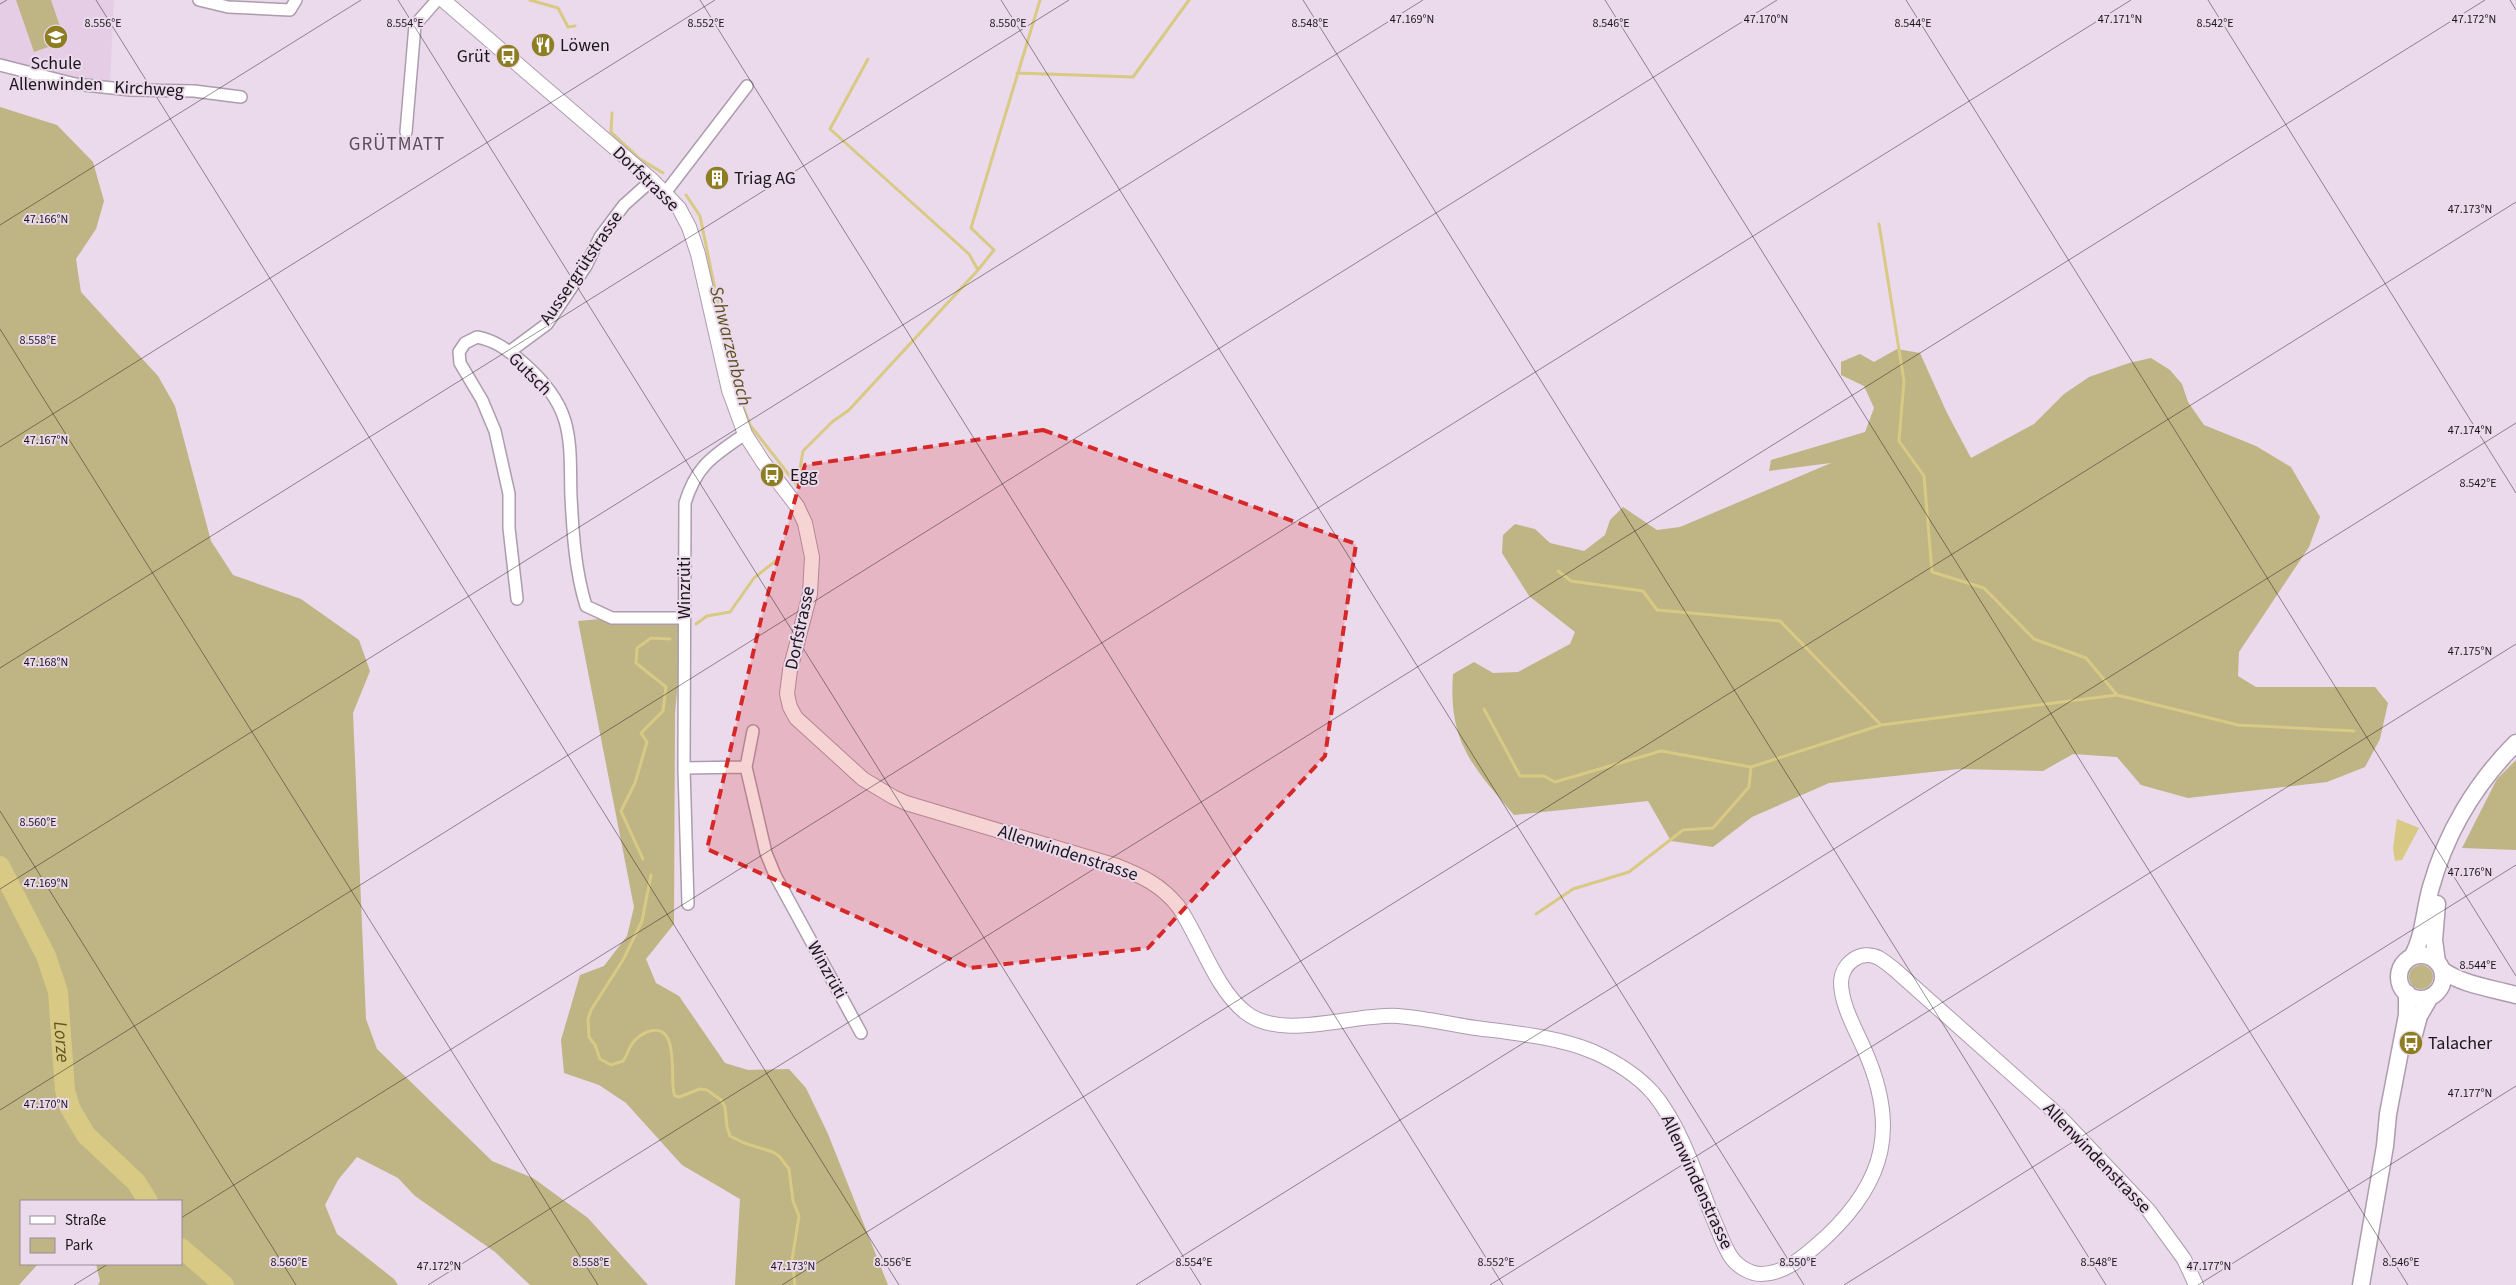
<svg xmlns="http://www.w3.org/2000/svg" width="2516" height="1285" viewBox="0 0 2516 1285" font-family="'Source Sans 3',sans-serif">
<rect width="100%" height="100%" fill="#ebdaec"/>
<path fill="#e4cde5" d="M0,0H114L110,84L69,79L0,60Z"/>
<path fill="#bfb483" d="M16,0H51L65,41L34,52Z
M0,107L57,125L93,162L104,201L96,229L76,259L81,292L158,376L175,406L211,541L233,575L301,599L359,640L370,671L353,713L366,1019L377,1049L492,1161L533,1178L588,1218L648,1285H530L495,1252L415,1196L398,1178L357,1157L338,1180L325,1205L337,1234L394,1279L398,1285H98L100,1281L96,1264H181V1201H21V1264H38L19,1285H0Z
M1897,349L1920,353L1947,413L1971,458L2034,424L2064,394L2089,377L2129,363L2151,358L2170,370L2182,384L2188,402L2204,425L2256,446L2291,467L2320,517L2309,547L2239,652L2238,676L2256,687H2375L2388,703L2380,739L2365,767L2327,782L2188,798L2141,785L2117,757L2073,754L2043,771L1959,769L1829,783L1752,817L1713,847L1671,841L1648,801L1514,815C1473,767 1448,742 1453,674L1474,662L1493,673L1518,672L1570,644L1575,632L1529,596L1502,553L1503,535L1515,524L1535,529L1550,543L1584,551L1605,535L1610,520L1623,507L1657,530L1680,527L1831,463L1769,471L1771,460L1865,432L1874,408L1864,386L1841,375V362L1860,354L1874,362Z
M612,618H684L675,713L674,924L646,959L656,983L679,996L725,1063L748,1070L789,1069L806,1088L828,1134L888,1285H735L740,1199L682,1165L626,1103L599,1085L564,1073L561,1040L580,975L604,966L627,936L634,907L578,621Z
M2516,760V850L2462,848L2497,779Z
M2409 977a12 12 0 1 1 24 0a12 12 0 1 1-24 0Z"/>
<path fill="#d8c984" d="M2397,819L2419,828L2402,860L2395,861L2393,849Z"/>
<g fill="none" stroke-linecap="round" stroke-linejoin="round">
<path stroke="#d8c984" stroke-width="3" d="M530,0L558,8L568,27L575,26
M868,59L830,129L969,254L978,270
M1017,73L1133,77L1189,0
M612,113L611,132L640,159L663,173
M686,195L700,216L725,338L740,398L750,425L797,485
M1879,224L1904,381L1899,441L1924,476L1932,572L1984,588L2034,639L2086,658L2117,695
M797,486L803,451L832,422L849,410L978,270L994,250L971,228L1040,0
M1558,571L1571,581L1643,591L1657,610L1780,621L1881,725L2117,695L2238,725L2354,731
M696,624L707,616L730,612L754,578L778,559
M1484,709L1520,776H1544L1555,782L1661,751L1751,767L1881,725
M643,859L621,811L635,783L647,742L641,733L663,711L666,687L636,663L637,648L651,638L670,639
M651,875L642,921L623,960L591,1010L588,1019L589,1037L595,1045L600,1059L611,1065L623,1061C627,1056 628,1049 632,1044C635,1039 642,1034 647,1032C683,1018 668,1088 675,1096L679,1097L700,1089L707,1090L721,1100L725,1107L727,1127L730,1136L744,1143L773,1152L779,1156L789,1169L793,1201L799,1216L792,1260L795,1285
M1536,914L1573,889L1629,872L1683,830L1713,828L1749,787L1751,767"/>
<g stroke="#d8c984" stroke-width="20">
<path id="s1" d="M0,866L46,956L58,992L65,1090L70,1108L86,1135L136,1182L148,1201"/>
<path d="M181,1248L224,1285"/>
</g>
<g stroke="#ac9cad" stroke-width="14">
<path id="minor" d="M199,0L228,7L290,10L296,0
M0,65L75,84L131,90L194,91L241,97
M406,132L415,25L437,0
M665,193L747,86
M509,352L547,324L586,266L600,237L624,205L652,180
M517,599L509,528V494L495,431L482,400L460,363L459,352L465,343L477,337C494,340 506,349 520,360C539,376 558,397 565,421C572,445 570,471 571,497C573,534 575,570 586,606L612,618H684
M746,767L753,731
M684,768L746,767L766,853L775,875L861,1033
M688,904L684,768L685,503C697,464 714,456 745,434"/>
</g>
<g stroke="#ac9cad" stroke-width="16">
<path id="tertiary" d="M443,0L652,180L679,208L689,227L698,254L729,390L745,434L763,462L797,506L805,523L812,557L810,594L790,670L787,694L790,707L796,718L863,779L893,797L906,803L1117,866C1142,876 1161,885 1178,906C1200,938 1215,988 1245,1012C1282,1042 1353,1013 1398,1016C1424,1018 1450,1024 1476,1028C1515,1033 1558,1037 1594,1052C1616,1062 1637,1075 1653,1093C1681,1126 1697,1179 1713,1218C1719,1231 1723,1245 1731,1257C1737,1266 1750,1274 1761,1274C1787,1274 1809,1252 1827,1236C1886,1180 1898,1126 1865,1051C1856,1030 1841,1005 1841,982C1842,963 1861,949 1879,958C1884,961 1889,965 1894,969L2058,1115L2149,1211L2184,1259L2196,1285"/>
</g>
<g stroke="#ac9cad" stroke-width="19">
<path id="secondary" d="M2399 977a22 22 0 1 1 44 0a22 22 0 1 1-44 0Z
M2412,957C2424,936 2424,911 2431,887C2446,833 2476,783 2516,743
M2437,962L2434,940L2437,904
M2442,970C2463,985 2491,988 2516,995
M2412,1042L2419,1016L2430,997
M2361,1285L2385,1146L2388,1114L2407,1015V993"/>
</g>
<use href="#minor" stroke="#fff" stroke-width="11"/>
<use href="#tertiary" stroke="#fff" stroke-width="14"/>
<use href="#secondary" stroke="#fff" stroke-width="16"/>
</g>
<path fill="#d62828" fill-opacity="0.2" stroke="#d62828" stroke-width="4" stroke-dasharray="10 6" stroke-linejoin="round" d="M1043,430L1356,544L1325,756L1148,948L970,968L707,849L763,611L805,465Z"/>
<path fill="none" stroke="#1b151b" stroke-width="1" stroke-opacity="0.45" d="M96,0L899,1285M398,0L1201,1285M700,0L1503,1285M1001,0L1804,1285M1303,0L2106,1285M1605,0L2408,1285M1906,0L2516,976M2208,0L2516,493M2510,0L2516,10M0,4L7,0M0,225L361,0M0,329L598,1285M0,447L715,0M0,668L1069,0M0,811L296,1285M0,889L1423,0M0,1110L1777,0M181,1218L2131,0M74,1285L108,1264M428,1285L2485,0M782,1285L2516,202M1136,1285L2516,423M1490,1285L2516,644M1844,1285L2516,865M2198,1285L2516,1086"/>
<defs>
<g id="school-disc" transform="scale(1.25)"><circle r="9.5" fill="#8f7d24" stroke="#ebdaec"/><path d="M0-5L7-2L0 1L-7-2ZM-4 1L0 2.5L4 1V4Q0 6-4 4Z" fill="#fff"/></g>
<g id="restaurant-disc" transform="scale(1.25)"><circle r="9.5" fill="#8f7d24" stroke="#ebdaec"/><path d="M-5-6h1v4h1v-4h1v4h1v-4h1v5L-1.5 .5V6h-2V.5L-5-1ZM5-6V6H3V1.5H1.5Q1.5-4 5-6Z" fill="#fff"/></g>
<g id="bus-disc" transform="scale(1.25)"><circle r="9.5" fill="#8f7d24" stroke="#ebdaec"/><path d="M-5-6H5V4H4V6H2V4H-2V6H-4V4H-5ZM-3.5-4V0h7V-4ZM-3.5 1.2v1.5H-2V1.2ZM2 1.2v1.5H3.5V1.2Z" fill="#fff"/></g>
<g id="building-disc" transform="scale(1.25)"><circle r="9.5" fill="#8f7d24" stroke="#ebdaec"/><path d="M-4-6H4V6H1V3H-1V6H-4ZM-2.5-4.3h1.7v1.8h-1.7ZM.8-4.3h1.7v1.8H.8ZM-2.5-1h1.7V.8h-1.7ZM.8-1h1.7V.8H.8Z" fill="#fff"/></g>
</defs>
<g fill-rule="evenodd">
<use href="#school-disc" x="56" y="37"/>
<use href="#restaurant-disc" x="543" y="45"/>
<use href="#bus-disc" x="508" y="56"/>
<use href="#building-disc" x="717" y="178"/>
<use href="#bus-disc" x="772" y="475"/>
<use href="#bus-disc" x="2411" y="1043"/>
</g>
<g text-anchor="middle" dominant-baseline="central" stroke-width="4" stroke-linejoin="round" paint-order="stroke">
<g font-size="18" fill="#1b151b" stroke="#ebdaec" text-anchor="start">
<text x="560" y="45">Löwen</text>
<text x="490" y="56" text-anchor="end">Grüt</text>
<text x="56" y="63" text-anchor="middle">Schule<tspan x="56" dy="21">Allenwinden</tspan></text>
<text x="734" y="178">Triag AG</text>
<text x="790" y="475">Egg</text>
<text x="2428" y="1043">Talacher</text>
</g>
<g font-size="18" fill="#1b151b" stroke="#ebdaec">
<text transform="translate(149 89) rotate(3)">Kirchweg</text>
<text transform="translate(646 179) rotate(44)">Dorfstrasse</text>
<text transform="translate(581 268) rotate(-56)">Aussergrütstrasse</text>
<text transform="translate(530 374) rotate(45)">Gutsch</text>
<text transform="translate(684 588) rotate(-90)">Winzrüti</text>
<text transform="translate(800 628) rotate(-78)">Dorfstrasse</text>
<text transform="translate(1068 853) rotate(18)">Allenwindenstrasse</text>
<text transform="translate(827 970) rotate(61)">Winzrüti</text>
<text transform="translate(2097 1158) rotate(46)">Allenwindenstrasse</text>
<text transform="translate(1697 1182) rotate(65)">Allenwindenstrasse</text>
</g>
<g font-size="19" letter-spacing="1" fill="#5b4d5c" stroke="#ebdaec">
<text x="397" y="144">GRÜTMATT</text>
</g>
<g font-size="19" font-style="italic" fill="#5e5320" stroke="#ebdaec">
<text transform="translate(730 346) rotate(76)">Schwarzenbach</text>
<text stroke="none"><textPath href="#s1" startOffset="189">Lorze</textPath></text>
</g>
</g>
<g font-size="12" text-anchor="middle" fill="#1b151b" stroke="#ebdaec" stroke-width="4" stroke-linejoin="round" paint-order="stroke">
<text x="1412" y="23">47.169°N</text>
<text x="1766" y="23">47.170°N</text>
<text x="2120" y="23">47.171°N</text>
<text x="2474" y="23">47.172°N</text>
<text x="103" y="27">8.556°E</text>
<text x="405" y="27">8.554°E</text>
<text x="706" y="27">8.552°E</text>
<text x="1008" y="27">8.550°E</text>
<text x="1310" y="27">8.548°E</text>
<text x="1611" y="27">8.546°E</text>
<text x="1913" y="27">8.544°E</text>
<text x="2215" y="27">8.542°E</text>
<text x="2470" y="213">47.173°N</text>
<text x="46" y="223">47.166°N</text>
<text x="38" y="344">8.558°E</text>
<text x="2470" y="434">47.174°N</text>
<text x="46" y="444">47.167°N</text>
<text x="2478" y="487">8.542°E</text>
<text x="2470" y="655">47.175°N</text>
<text x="46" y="666">47.168°N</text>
<text x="38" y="826">8.560°E</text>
<text x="2470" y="876">47.176°N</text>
<text x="46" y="887">47.169°N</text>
<text x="2478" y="969">8.544°E</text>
<text x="2470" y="1097">47.177°N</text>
<text x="46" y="1108">47.170°N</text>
<text x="289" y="1266">8.560°E</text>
<text x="591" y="1266">8.558°E</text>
<text x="893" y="1266">8.556°E</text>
<text x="1194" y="1266">8.554°E</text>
<text x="1496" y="1266">8.552°E</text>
<text x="1798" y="1266">8.550°E</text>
<text x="2099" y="1266">8.548°E</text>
<text x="2401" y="1266">8.546°E</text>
<text x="439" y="1270">47.172°N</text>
<text x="793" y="1270">47.173°N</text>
<text x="2209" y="1270">47.177°N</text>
</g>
<rect x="20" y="1200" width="162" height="65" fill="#ebdaec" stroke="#988b98"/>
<rect x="30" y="1216" width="25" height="8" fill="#ffffff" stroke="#988b98"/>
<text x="65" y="1225" font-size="15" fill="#1b151b">Straße</text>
<rect x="30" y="1238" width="25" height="15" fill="#bfb483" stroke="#988b98"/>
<text x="65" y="1250" font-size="15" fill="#1b151b">Park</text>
</svg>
